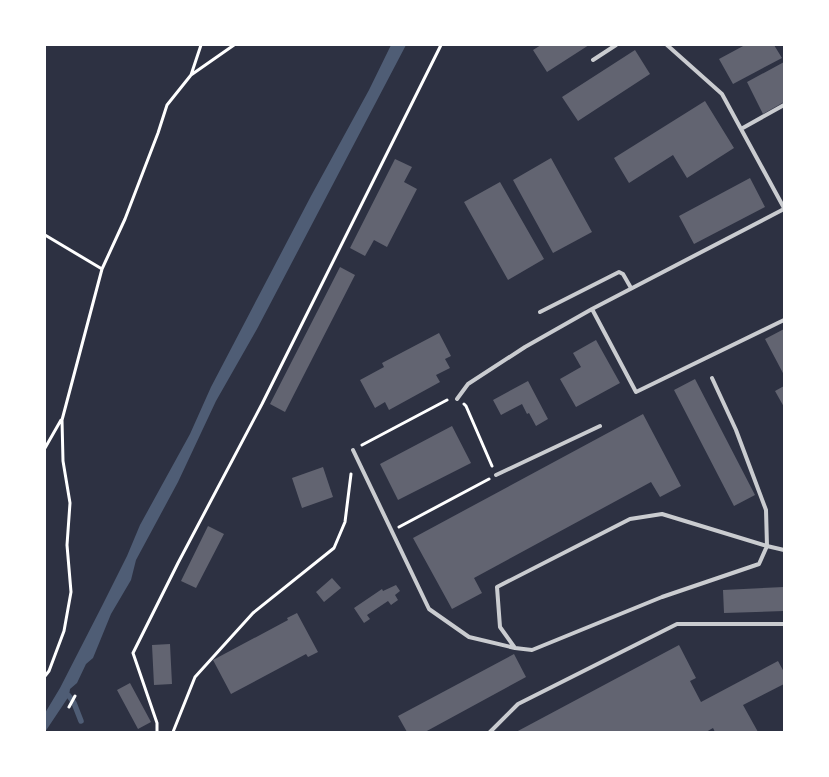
<svg xmlns="http://www.w3.org/2000/svg" width="829" height="777" viewBox="0 0 829 777" font-family="Helvetica,sans-serif">
<rect width="100%" height="100%" fill="#2d3142"/>
<path fill="#4f5d75" d="M391,45H406L257,329L216,401L178,482L136,560L131,580L111,614L93,658L86,664L77,683L70,689L69,696L45,732V713L60,688L102,606L127,556L140,525L190,434L211,387L311,196L369,90Z"/>
<g fill="none" stroke-linecap="round" stroke-linejoin="round">
<path stroke="#4f5d75" stroke-width="5.5" d="M69,696L74,703L81,721"/>
</g>
<path fill="#626471" d="M541,45H589L547,72L533,50Z
M745,45H774L782,58L733,84L719,59Z
M635,50L650,74L578,121L562,97Z
M784,62V102L763,114L747,82Z
M705,101L734,148L687,178L673,155L629,183L614,158Z
M551,158L592,232L553,253L513,180Z
M395,159L412,167L404,182L417,189L387,247L374,240L365,256L350,248Z
M750,178L765,207L694,244L679,216Z
M500,182L544,259L508,280L464,202Z
M340,267L355,275L285,412L270,404Z
M784,329V375L765,339Z
M439,333L451,356L445,359L450,368L436,375L440,382L389,410L385,402L375,408L360,380L384,367L382,363Z
M596,340L620,383L576,407L560,379L581,367L573,353Z
M695,379L755,495L734,506L674,390Z
M528,381L548,419L536,426L529,413L527,414L522,404L501,415L493,400Z
M784,386V407L775,391Z
M643,414L681,486L660,497L651,482L474,578L482,593L452,609L413,538Z
M452,426L471,463L398,500L380,464Z
M323,467L333,497L302,508L292,478Z
M208,526L224,534L196,588L181,581Z
M332,578L341,588L324,602L316,592Z
M396,585L400,591L395,595L398,600L391,605L388,601L367,615L370,619L364,623L354,608L382,589L383,591Z
M784,587V611L724,613L723,590Z
M297,613L318,652L308,657L306,654L231,694L213,660L288,620L287,618Z
M170,644L172,684L154,685L152,645Z
M679,645L696,678L690,681L701,702L778,661L784,672V684L743,705L758,732H715L713,728L706,732H516Z
M514,654L526,677L425,732H407L398,716Z
M130,683L151,722L138,729L117,690Z"/>
<g fill="none" stroke-linecap="round" stroke-linejoin="round">
<path stroke="#fff" stroke-width="3" d="M191,75L201,45
M45,235L102,269
M464,404L466,406L492,466
M362,445L447,400
M45,448L61,420
M399,527L489,479
M45,676L49,671L64,631L71,592L67,545L70,503L63,461L62,420L102,269L125,219L158,133L167,105L191,75L234,45
M69,707L75,696
M157,732V723L133,653L178,563L262,404L441,45
M173,732L195,677L253,613L334,548L345,522L351,474"/>
<path stroke="#caccd0" stroke-width="4" d="M667,45L722,94L784,208
M593,60L616,45
M741,129L784,105
M784,209L592,309L636,392L784,320
M540,312L619,272L623,274L631,288
M457,399L468,384L525,347L592,309
M353,450L429,609L469,637L515,648L532,650L662,597L759,564L767,546L766,510L736,430L712,378
M496,475L600,426
M515,648L500,627L497,587L630,519L662,514L767,546L784,550
M490,732L518,704L677,624H784"/>
</g>
<rect width="829" height="777" fill="none" stroke="#ffffff" stroke-width="92"/>
</svg>
